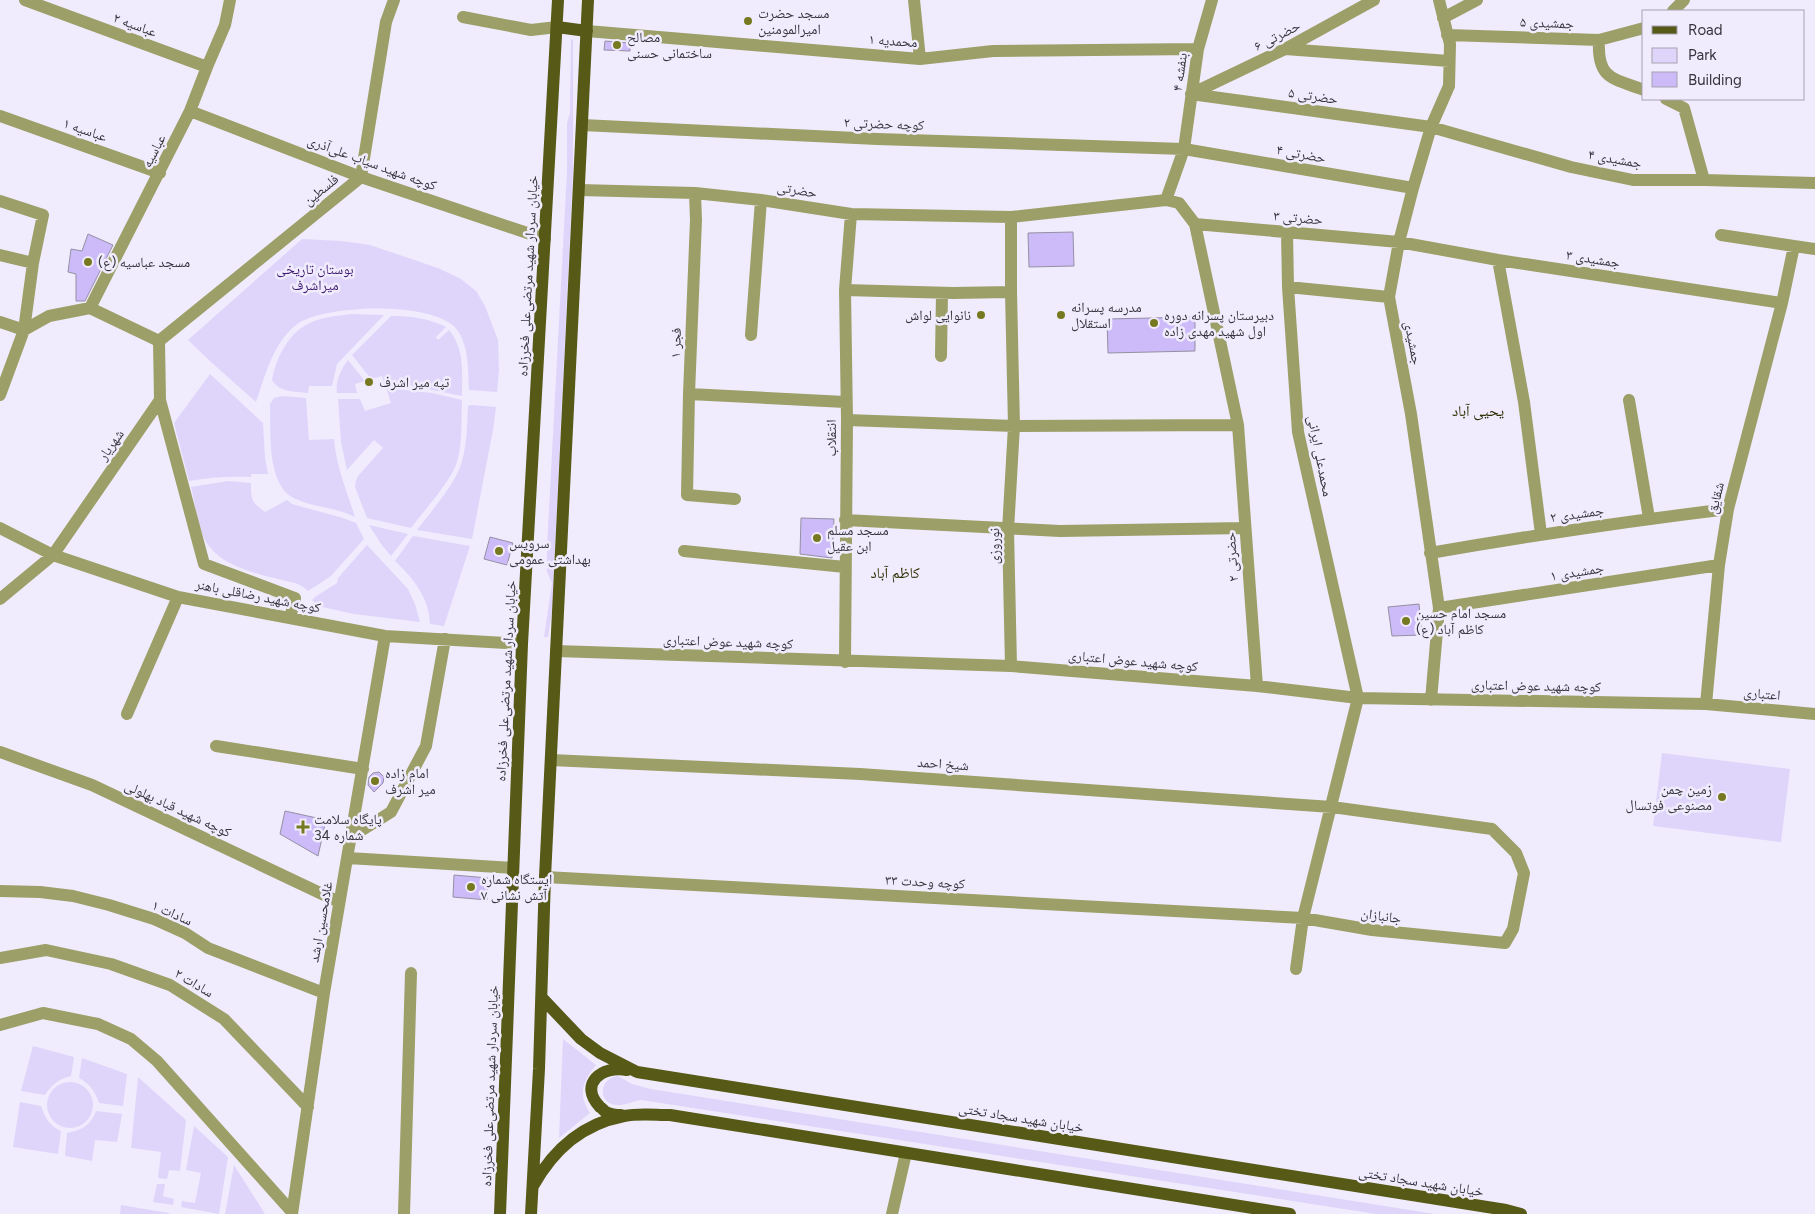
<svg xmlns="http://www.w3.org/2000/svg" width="1815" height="1214" viewBox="0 0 1815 1214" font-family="Figtree,'Noto Naskh Arabic',sans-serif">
<rect width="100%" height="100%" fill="#f0ecfd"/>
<path fill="#dfd5fb" d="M571,39L573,40V172L552,611L548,637H544L552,583L547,572V547L567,171V123L570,113Z
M302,239L342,241L370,245L438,268L461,279L476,291L485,306L498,340L499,370L497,392L469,390C468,370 469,348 458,331C438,300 322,304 296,325C273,343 265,376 256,402L212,363L188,340Z
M350,314L384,315L337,364L332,386H309L308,393C294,391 280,393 272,380C276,358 289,331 312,322C323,317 337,316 350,314Z
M391,316C410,316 428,318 446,327L436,337L438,340L449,330C465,349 462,373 462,396L408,385H385L382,376L371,379L352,355Z
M348,360L365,381L355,384L357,393H337C335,381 341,369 348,360Z
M210,374L263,423L265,458L268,474H251V477C230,476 210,477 189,481L174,423Z
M386,388L432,393L462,400C461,421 463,446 456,465C449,483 423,512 411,528L367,518L355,487L356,481L358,476L383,448L374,440L347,470L341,442L338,399H360L365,411L391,403Z
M282,396L306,398L309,440L334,439C336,466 347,491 355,517C336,507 315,508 296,499C266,487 271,431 270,404L274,398Z
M472,405L496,407L493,430L472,539L417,530C432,510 455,485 462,461C467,444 467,424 468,406Z
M228,481L251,483C251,500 251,502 265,512L287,500L292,504L343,518L356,523L364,539L331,576L308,591L302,586L295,583C265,575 222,570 205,540C198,527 195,503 191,487Z
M369,525L408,534L391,556L381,544Z
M413,536L470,546L444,626L430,624C429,597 413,578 395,561Z
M367,545L408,589L415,604L420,622L354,614L318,606L312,600L315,597L337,583L338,578Z
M1662,753L1790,769L1781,842L1653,826Z
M563,1039L596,1065C582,1082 578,1094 590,1113L559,1138Z
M33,1046L74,1057L71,1076C59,1079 52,1084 45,1095L21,1091Z
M82,1058L127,1074L123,1106L99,1103C95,1091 90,1084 79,1078Z
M618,1076L632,1084L651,1089L1435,1214H1376L641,1100C633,1101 624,1106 617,1105C598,1105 598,1078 618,1076Z
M138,1077L186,1120L180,1171L169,1170L167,1179L158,1178L161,1152L131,1148Z
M47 1105a23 23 0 1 1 46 0a23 23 0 1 1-46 0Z
M20,1102L41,1106C45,1118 50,1126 61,1131L58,1154L13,1147Z
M96,1111L122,1114L117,1142L95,1140L92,1161L65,1156L67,1133C82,1130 90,1126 96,1111Z
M194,1126L228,1157L219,1214L181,1207L182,1201L195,1203L201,1173L186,1170Z
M234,1165L265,1214H225Z
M157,1184H165L163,1196L174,1199L173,1205L153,1202Z
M121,1205L169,1213V1214H120Z"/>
<path fill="#ccbbf8" stroke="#9590a3" d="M605,41L630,43V51L604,50Z
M1073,232L1074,266L1029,267L1028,233Z
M88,234L113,245L85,301H76V274L68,272L71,249L82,251Z
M1195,317V351L1108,353L1107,319Z
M801,518L834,519L832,558L800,554Z
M490,537L513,543L507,565L484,559Z
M1419,604L1422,635L1392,636L1388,607Z
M379,772L384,777L383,783L374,792L368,785L369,777L373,773Z
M285,811L326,820L318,856L280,834Z
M454,875L488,878L487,900L453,897Z"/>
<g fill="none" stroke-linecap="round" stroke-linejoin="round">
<path stroke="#9c9f67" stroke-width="12" d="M25,0L207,67
M914,0L920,59
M1212,0L1198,49L1184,149L1166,200L1179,203L1195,224L1238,425L1257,686
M1673,11L1684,0
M463,17L531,30L557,27
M1443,18L1477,0
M587,31L920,59L993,51L1198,49
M1447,35L1599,40L1644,28
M1599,40C1597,79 1612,78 1644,90
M1285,49L1449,61
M1191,94L1431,127L1571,167L1633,180H1704L1684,108L1666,99
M1191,94L1285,49L1374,0
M190,111L361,177L545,239
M0,116L160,173
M582,125L877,139L1184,149L1413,188
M1704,180L1815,183
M579,190L695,193L761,200L851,214L1011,217L1166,200
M695,193L696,220L689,394L687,495L735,499
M0,201L43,215L33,263L24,330L0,395
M1195,224L1399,242L1498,260L1782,303
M1287,232L1288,287
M1794,246L1815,249
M0,255L33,263
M1498,260L1524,402L1541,534
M845,290L953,293L1011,292
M90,308L190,111L207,67L225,25L230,0
M0,322L24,330L49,316L90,308L159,341
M751,335L761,200
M159,341L361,177L386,22L394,0
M941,356L942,293
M689,394L845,402
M160,400L204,564L295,598L290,618
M1629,400L1649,518
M847,420L1014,426L1238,425
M845,520L1060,531L1245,528
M0,528L53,555L178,597L385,636L522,644
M684,551L845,567
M1430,553C1529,536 1628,521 1728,509
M0,599L53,555L160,400L159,341
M1439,608L1719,565
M556,651L1011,666L1257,686L1358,698L1706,704L1815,714
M845,662L847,420L845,290L851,214
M1011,666L1008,530L1014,426L1011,292V217
M1431,700L1439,608L1411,414L1389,297L1399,242L1413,188L1431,127L1449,86L1450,44L1439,0
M1706,704L1719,565L1728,509L1782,303L1794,246L1721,235
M127,714L178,597
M216,746L363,769
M0,752L92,785L339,902
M351,837L391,812L426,746L445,639
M348,858L513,868
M545,877L1303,918L1372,930L1505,943L1513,929L1524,873L1516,853L1492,829L1332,807L860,774L551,760
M0,891L40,892L73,896L109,905L154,919L185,933L208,948L324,993
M0,958L46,950L111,964L170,985L224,1019L308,1107
M1296,969L1303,918L1358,698L1298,432L1288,287L1389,297
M0,1025L43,1013L98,1024L131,1039L157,1061L292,1212
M292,1214L324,993L385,636
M404,1214L411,973
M892,1214L906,1153"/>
<path stroke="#575917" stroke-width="12" d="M557,27L587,31
M542,998L581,1039L600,1053L637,1072L1506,1210L1521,1214
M621,1115C617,1115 610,1114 606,1112C604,1111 602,1108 600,1107C578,1084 602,1065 627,1070
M533,1186C554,1149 582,1124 624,1116C639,1113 655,1115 670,1115L1290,1214
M500,1214L522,644L558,0
M531,1214L539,1069L545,877L588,0"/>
</g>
<g fill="#777921" stroke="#f0ecfd" stroke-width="2">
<circle cx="748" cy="21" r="5"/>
<circle cx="617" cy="45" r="5"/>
<circle cx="88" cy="262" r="5"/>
<circle cx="981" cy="315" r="5"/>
<circle cx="1061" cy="315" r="5"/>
<circle cx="1154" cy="323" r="5"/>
<circle cx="369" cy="382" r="5"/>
<circle cx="817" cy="538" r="5"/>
<circle cx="499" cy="551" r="5"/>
<circle cx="1406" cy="621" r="5"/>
<circle cx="375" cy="781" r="5"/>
<circle cx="1722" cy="797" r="5"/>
<path d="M300.5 819.5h5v5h5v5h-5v5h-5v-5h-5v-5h5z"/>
<circle cx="471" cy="887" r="5"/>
</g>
<g text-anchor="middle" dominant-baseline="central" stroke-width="5" stroke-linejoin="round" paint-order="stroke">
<g font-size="14" fill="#36343c" stroke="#f0ecfd" text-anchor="start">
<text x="758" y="13">مسجد حضرت<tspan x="758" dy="16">امیرالمومنین</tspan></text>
<text x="627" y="37">مصالح<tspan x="627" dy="16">ساختمانی حسنی</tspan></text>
<text x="98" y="262">مسجد عباسیه (ع)</text>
<text x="1071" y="307">مدرسه پسرانه<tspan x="1071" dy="16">استقلال</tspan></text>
<text x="971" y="315" text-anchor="end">نانوایی لواش</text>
<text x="1164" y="315">دبیرستان پسرانه دوره<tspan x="1164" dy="16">اول شهید مهدی زاده</tspan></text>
<text x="379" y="382">تپه میر اشرف</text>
<text x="827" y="530">مسجد مسلم<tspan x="827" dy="16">ابن عقیل</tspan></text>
<text x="509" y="543">سرویس<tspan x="509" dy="16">بهداشتی عمومی</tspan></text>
<text x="1416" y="613">مسجد امام حسین<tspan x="1416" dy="16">(ع) کاظم آباد</tspan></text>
<text x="385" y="773">امام زاده<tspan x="385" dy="16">میر اشرف</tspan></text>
<text x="1712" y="789" text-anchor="end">زمین چمن<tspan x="1712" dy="16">مصنوعی فوتسال</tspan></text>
<text x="314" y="819">پایگاه سلامت<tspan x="314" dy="16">شماره 34</tspan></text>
<text x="481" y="879">ایستگاه شماره<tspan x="481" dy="16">۷ آتش نشانی</tspan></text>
</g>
<g font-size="14" fill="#36343c" stroke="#f0ecfd">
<text transform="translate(1547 23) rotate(2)">جمشیدی ۵</text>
<text transform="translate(135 25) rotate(20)">عباسیه ۲</text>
<text transform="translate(1277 36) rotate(-27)">حضرتی ۶</text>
<text transform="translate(893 41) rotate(4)">محمدیه ۱</text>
<text transform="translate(1180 72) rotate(-82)">بنفشه ۴</text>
<text transform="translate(1313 96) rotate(8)">حضرتی ۵</text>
<text transform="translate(884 124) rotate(2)">کوچه حضرتی ۲</text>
<text transform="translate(85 130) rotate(19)">عباسیه ۱</text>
<text transform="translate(154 151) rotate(-63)">عباسیه</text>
<text transform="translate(1301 154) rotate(10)">حضرتی ۴</text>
<text transform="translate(1615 159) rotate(10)">جمشیدی ۴</text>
<text transform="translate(372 163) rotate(20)">کوچه شهید سیاب علی‌آذری</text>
<text transform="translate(321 190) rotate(-39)">فلسطین</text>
<text transform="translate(797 190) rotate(9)">حضرتی</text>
<text transform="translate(1298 218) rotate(5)">حضرتی ۳</text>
<text transform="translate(1593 259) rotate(9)">جمشیدی ۳</text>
<text transform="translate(528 276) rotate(-87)">خیابان سردار شهید مرتضی‌علی فخرزاده</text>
<text transform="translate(676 343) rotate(-88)">فجر ۱</text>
<text transform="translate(1413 343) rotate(79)">جمشیدی</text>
<text transform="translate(831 438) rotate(-90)">انتقلاب</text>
<text transform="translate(111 445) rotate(-55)">شهریار</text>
<text transform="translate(1320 456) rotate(79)">محمدعلی ایرانی</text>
<text transform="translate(1716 498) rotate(-77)">شقایق</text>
<text transform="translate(1577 514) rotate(-8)">جمشیدی ۲</text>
<text transform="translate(994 546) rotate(-90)">نوروزی</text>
<text transform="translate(1232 557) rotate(-94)">حضرتی ۲</text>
<text transform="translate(1577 572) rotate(-9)">جمشیدی ۱</text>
<text transform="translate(258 596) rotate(11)">کوچه شهید رضاقلی باهنر</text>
<text transform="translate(728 642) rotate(2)">کوچه شهید عوض اعتباری</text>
<text transform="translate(1133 661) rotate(5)">کوچه شهید عوض اعتباری</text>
<text transform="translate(506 681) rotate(-87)">خیابان سردار شهید مرتضی‌علی فخرزاده</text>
<text transform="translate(1536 686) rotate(1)">کوچه شهید عوض اعتباری</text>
<text transform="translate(1762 694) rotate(5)">اعتباری</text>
<text transform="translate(943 764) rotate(4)">شیخ احمد</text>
<text transform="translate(178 809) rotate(25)">کوچه شهید قباد بهلولی</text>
<text transform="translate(925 882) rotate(3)">کوچه وحدت ۳۳</text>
<text transform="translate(172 913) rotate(24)">سادات ۱</text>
<text transform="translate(1381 916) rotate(8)">جانبازان</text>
<text transform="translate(321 922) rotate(-80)">غلامحسین ارشد</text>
<text transform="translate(194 983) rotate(31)">سادات ۲</text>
<text transform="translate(490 1086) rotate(-88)">خیابان سردار شهید مرتضی‌علی فخرزاده</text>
<text transform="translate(1021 1118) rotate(9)">خیابان شهید سجاد تختی</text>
<text transform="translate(1421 1182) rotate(9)">خیابان شهید سجاد تختی</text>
</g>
<g font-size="14" fill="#3f1a71" stroke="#f0ecfd">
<text x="315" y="269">بوستان تاریخی<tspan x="315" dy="16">میراشرف</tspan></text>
</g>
<g font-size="15" fill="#2e2f04" stroke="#f0ecfd">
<text x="1478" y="411">یحیی آباد</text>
<text x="895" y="573">کاظم آباد</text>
</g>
</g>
<rect x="1642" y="10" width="162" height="90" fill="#f0ecfd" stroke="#a6a2b0"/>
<rect x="1652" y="26" width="25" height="8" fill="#575917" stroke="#a6a2b0"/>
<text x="1688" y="35" font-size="15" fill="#36343c">Road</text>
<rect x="1652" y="48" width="25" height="15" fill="#dfd5fb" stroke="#a6a2b0"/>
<text x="1688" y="60" font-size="15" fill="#36343c">Park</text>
<rect x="1652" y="72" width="25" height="15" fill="#ccbbf8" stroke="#a6a2b0"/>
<text x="1688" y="85" font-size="15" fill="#36343c">Building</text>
</svg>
